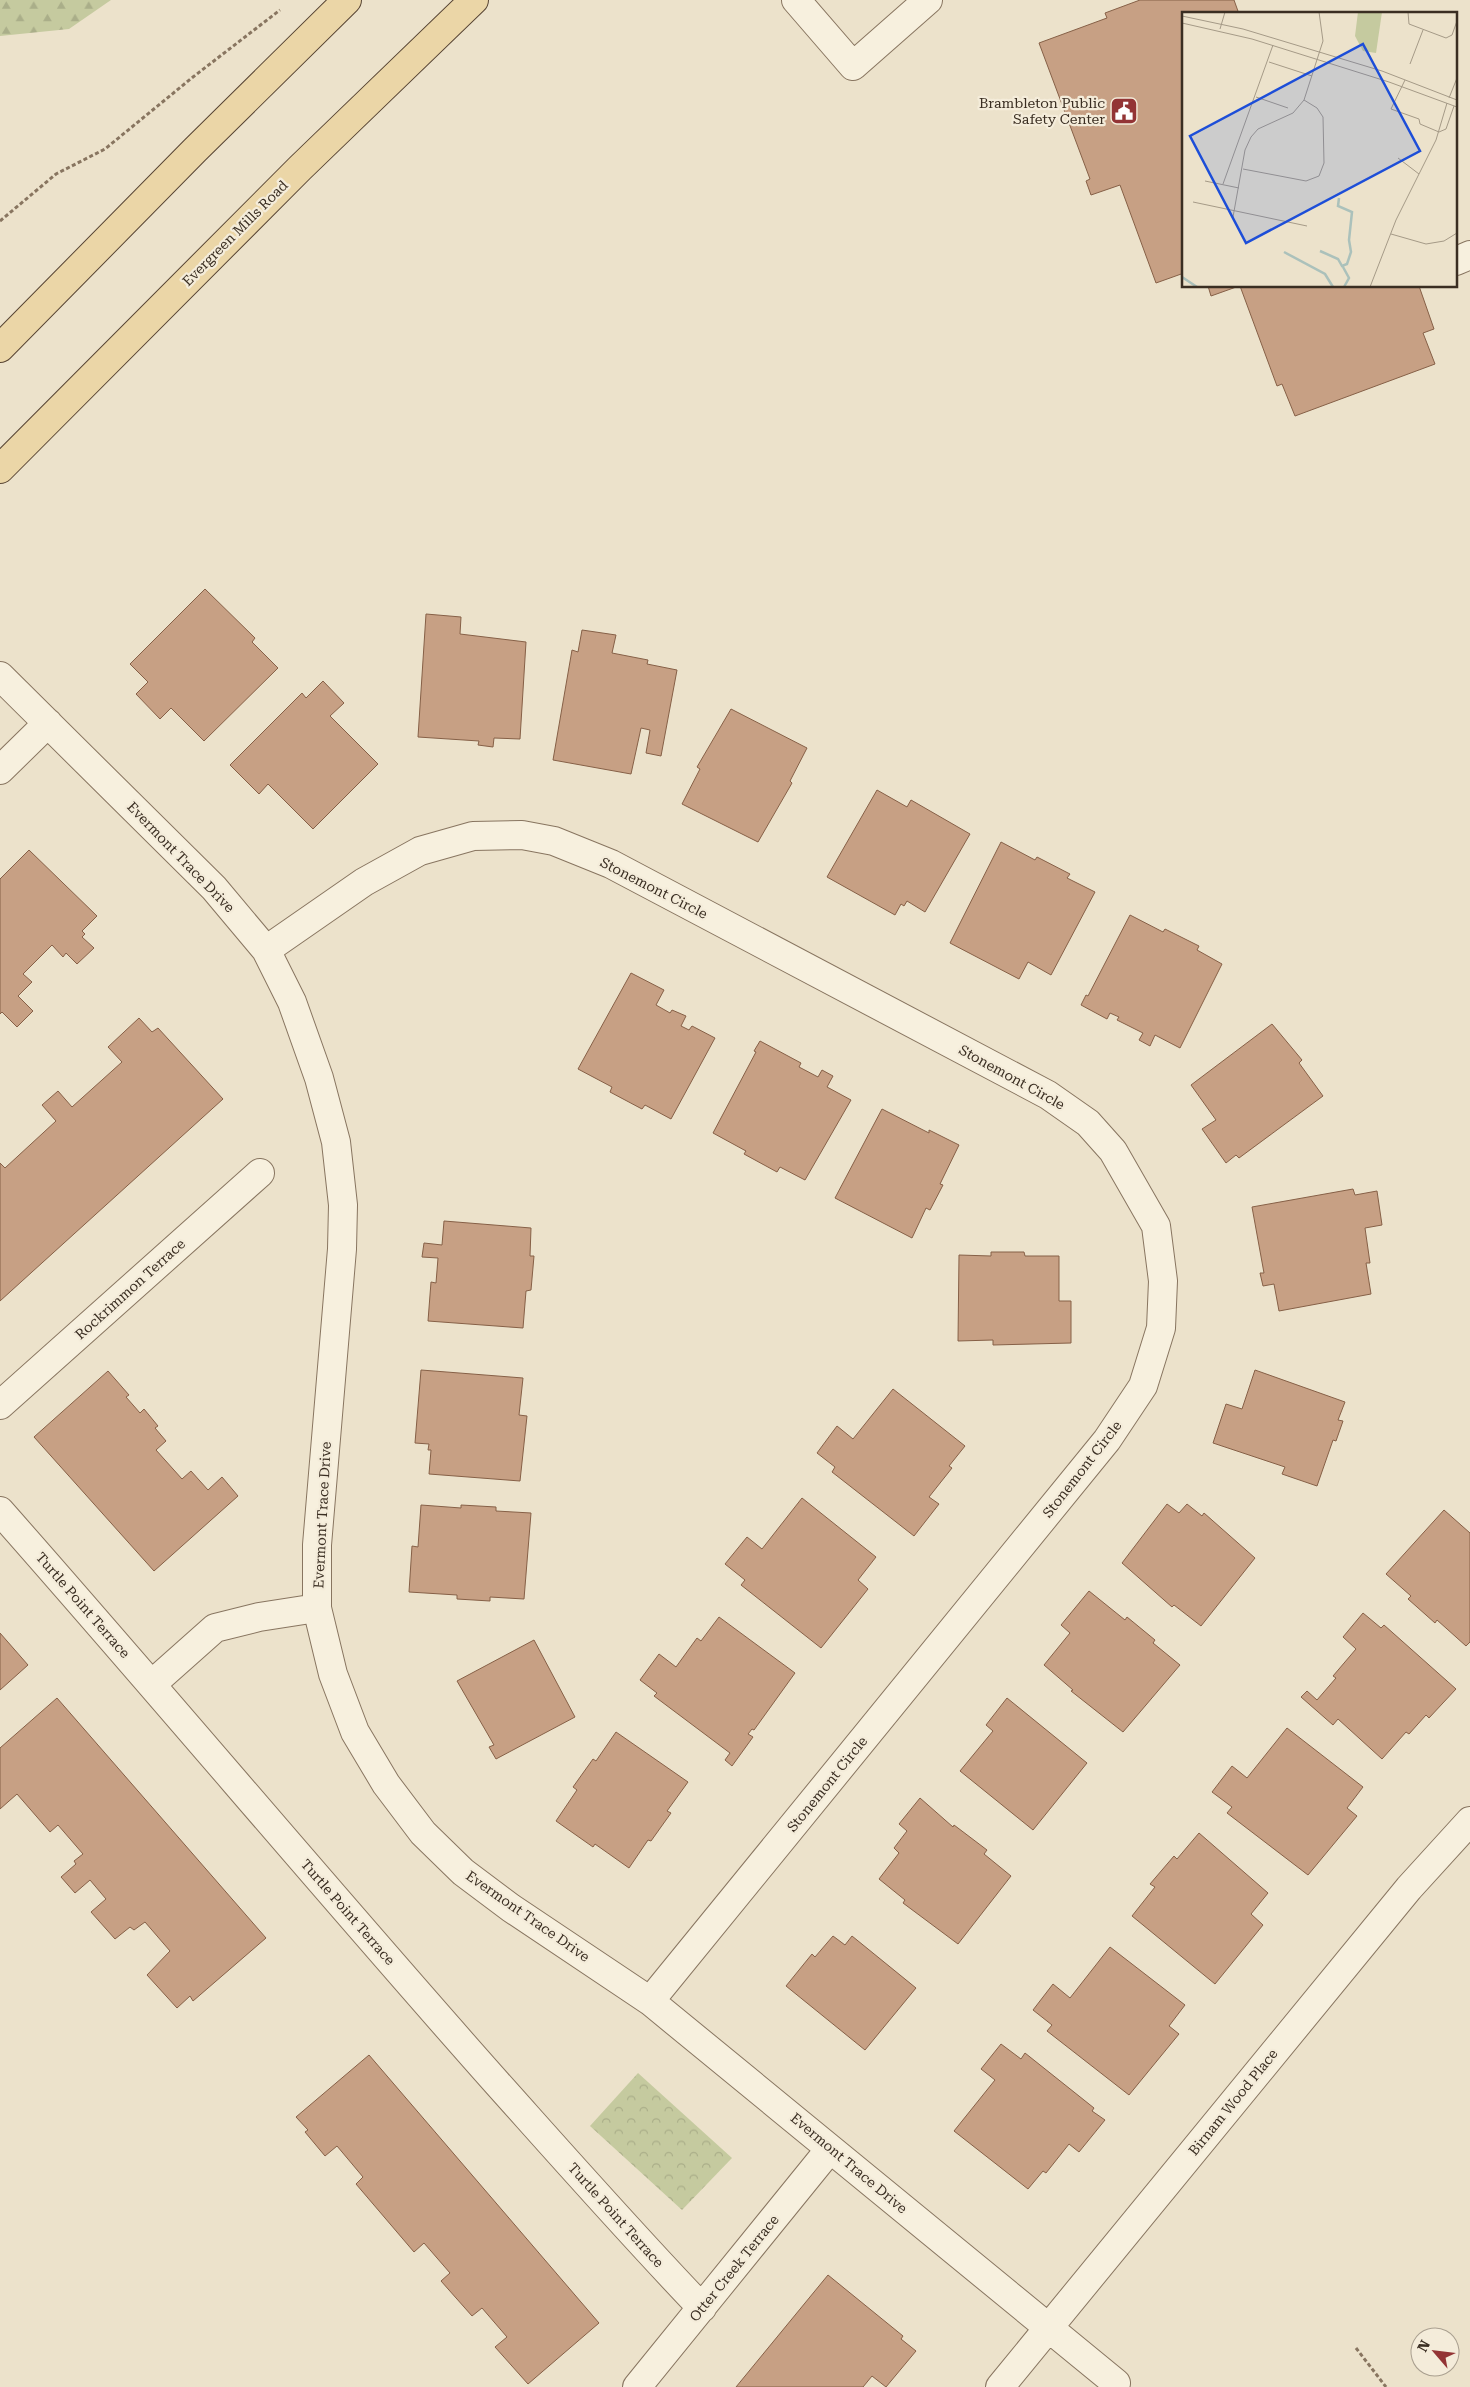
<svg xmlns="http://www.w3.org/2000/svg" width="1470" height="2387" viewBox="0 0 1470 2387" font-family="'Roboto Serif',serif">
<defs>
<pattern id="forest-firs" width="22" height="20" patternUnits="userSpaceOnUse" patternTransform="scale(1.25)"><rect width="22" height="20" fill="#c5ca9f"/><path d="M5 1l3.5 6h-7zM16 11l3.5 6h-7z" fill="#aaae89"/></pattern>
<pattern id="park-crowns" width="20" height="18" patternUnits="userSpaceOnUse" patternTransform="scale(1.25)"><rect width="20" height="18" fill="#c5ca9f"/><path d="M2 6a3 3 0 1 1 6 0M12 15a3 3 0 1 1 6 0" fill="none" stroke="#aaae89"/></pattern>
</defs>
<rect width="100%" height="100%" fill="#ece2cb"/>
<path fill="url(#forest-firs)" d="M0,0H111L69,29L0,36Z"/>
<path fill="url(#park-crowns)" d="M638,2073L732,2158L682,2210L590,2126Z"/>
<path fill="#c7a084" stroke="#866047" d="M1140,0H1234L1239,14H1184V273L1156,283L1120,185L1091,195L1086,181L1090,179L1039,43L1107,18L1105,13Z
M1208,286H1239L1211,296Z
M1240,286H1419L1434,329L1423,333L1435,364L1295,416L1282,384L1277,386Z
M205,589L255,638L252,642L278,668L204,741L171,708L160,719L136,694L148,682L130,664Z
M426,614L461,617L460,634L526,642L520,739L494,738L493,747L478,745L479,741L418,737Z
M582,630L616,635L612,653L648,660L647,664L677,670L661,756L646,753L650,730L641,728L631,774L553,760L572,650L578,652Z
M323,681L344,703L330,716L378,764L313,829L268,784L259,794L230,765L302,693L306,698Z
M731,709L807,748L790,781L792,783L758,842L682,804L700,769L697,767Z
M877,790L907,807L911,800L970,834L925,912L907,901L904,906L901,904L895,915L827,877Z
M1001,842L1035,860L1037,857L1070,874L1067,878L1095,892L1051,975L1028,962L1019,979L950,943Z
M29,850L97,916L82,931L85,934L82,937L94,948L77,964L66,953L63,957L52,945L23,974L32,982L18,996L33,1011L17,1027L2,1012L0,1014V879Z
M1130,915L1163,932L1165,929L1199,946L1197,950L1222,964L1180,1048L1155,1035L1150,1046L1139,1040L1143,1033L1117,1020L1119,1017L1110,1013L1107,1019L1081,1005L1086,995L1088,996Z
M631,973L664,990L656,1005L670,1013L672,1010L686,1016L681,1026L689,1030L692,1026L715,1038L671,1119L645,1105L642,1109L610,1092L612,1087L578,1069Z
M139,1018L152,1032L158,1028L223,1099L0,1301V1163L5,1168L56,1121L42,1105L58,1091L72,1107L122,1062L108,1047Z
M1272,1024L1302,1060L1299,1063L1323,1096L1239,1158L1236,1155L1226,1163L1202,1129L1216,1120L1191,1085Z
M760,1041L801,1063L799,1067L818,1077L822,1070L833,1076L827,1087L851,1100L805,1180L780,1167L777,1172L744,1154L746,1151L713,1133L756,1052L754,1051Z
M882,1109L929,1133V1130L959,1145L940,1184L943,1185L930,1210L926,1208L912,1238L835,1198Z
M1353,1189L1355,1195L1377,1191L1382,1225L1365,1228L1370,1263H1366L1371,1294L1279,1311L1274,1284L1263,1286L1260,1273H1264L1252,1207Z
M444,1221L531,1228L530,1256H534L531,1290L526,1291L523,1328L428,1321L431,1282L436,1283L438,1258L422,1257L424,1243L442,1245Z
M991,1252H1024L1025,1256H1059V1301H1071V1343L993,1345V1340L958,1341L959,1255L991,1256Z
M421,1370L523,1378L519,1415L527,1416L520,1481L429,1474L431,1450H428L429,1444L415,1443Z
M1255,1370L1345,1402L1338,1420L1343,1421L1336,1441L1333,1440L1317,1486L1282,1474L1285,1467L1213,1443L1226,1404L1242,1409Z
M108,1371L129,1395L126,1397L140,1413L144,1409L158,1426L155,1428L166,1441L156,1450L182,1479L191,1471L208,1490L222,1477L238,1496L154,1571L34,1437Z
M893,1389L965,1446L949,1466L952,1468L929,1497L939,1504L914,1536L832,1472L835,1467L817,1453L837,1426L853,1439Z
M802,1498L876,1557L858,1580L868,1589L821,1648L741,1585L745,1580L725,1564L747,1537L762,1549Z
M1167,1504L1179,1513L1187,1504L1202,1516L1204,1513L1255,1558L1201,1626L1174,1605L1172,1607L1122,1563Z
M421,1505L461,1508V1505L496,1507V1511L531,1513L524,1599L490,1597V1601L457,1599V1595L409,1592L412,1546L418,1547Z
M1444,1510L1470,1533V1642L1466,1646L1437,1620L1435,1623L1408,1599L1411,1596L1386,1574Z
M1089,1591L1125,1620L1127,1617L1155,1640L1153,1643L1180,1665L1123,1732L1071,1691L1073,1690L1044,1665L1070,1633L1061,1625Z
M1363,1613L1381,1628L1384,1625L1456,1689L1429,1718L1426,1715L1409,1734L1406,1732L1382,1759L1338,1719L1333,1725L1301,1697L1307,1691L1317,1700L1336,1678L1333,1676L1356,1649L1343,1637Z
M719,1617L795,1673L754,1730L752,1729L748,1734L753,1737L732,1766L725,1760L730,1753L654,1696L657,1693L640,1680L659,1654L676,1667L697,1638L701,1641Z
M0,1633L28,1665L0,1690Z
M534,1640L575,1717L496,1759L489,1747L494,1745L457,1681Z
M57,1698L266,1938L193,2001L190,1996L177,2008L147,1975L170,1951L145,1922L134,1930L130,1927L115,1939L91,1912L106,1899L90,1880L75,1893L61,1877L76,1864L74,1861L83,1854L58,1825L50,1832L17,1794L0,1809V1748Z
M1007,1698L1087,1763L1033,1830L960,1771L993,1731L986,1725Z
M1287,1728L1363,1787L1347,1808L1357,1816L1308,1875L1227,1813L1232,1807L1212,1792L1232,1766L1247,1778Z
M616,1732L688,1782L667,1811L671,1813L651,1841L648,1840L629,1868L595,1844L593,1847L556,1821L577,1790L573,1787L593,1759L596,1761Z
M920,1798L953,1827L954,1825L987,1850L984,1854L1011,1876L958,1944L903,1903L905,1900L879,1879L899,1853L894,1848L907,1831L899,1824Z
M1199,1833L1268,1893L1251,1914L1263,1925L1215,1984L1132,1916L1155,1887L1150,1884L1174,1856L1177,1859Z
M833,1936L845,1945L852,1936L916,1988L865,2050L786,1986L812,1954L815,1957Z
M1110,1947L1185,2005L1169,2026L1179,2034L1129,2095L1047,2031L1052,2025L1033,2010L1053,1984L1070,1998Z
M1001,2044L1021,2059L1025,2053L1094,2108L1092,2111L1105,2120L1079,2152L1069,2144L1046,2173L1043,2171L1028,2189L954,2131L995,2080L981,2069Z
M369,2055L599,2323L528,2384L495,2347L507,2337L482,2308L472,2316L441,2281L450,2273L424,2243L414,2252L356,2184L363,2177L337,2146L325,2156L305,2132L308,2130L296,2117Z
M828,2275L903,2336L901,2339L916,2351L886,2387L872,2376L863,2387H736Z"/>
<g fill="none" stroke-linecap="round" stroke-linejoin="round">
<g stroke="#887560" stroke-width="30">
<path id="minor" d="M796,0L853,66L928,0
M1456,261L1470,255
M0,676L214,888L266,950L292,1002L319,1078L336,1142L343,1205L342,1249L317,1545V1608L333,1674L355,1732L386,1784L423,1833L463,1872L511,1908L650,2001L1116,2383
M0,770L48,723
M266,950L364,882L420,851L473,836L522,835L554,841L611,864L1048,1095L1088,1123L1113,1151L1156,1226L1163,1281L1161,1328L1143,1386L1107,1440L650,2001
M0,1405L260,1173
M0,1511C167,1700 329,1894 497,2083C565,2159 632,2235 702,2308
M152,1684L215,1628L259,1617L317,1608
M637,2387L830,2149
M1000,2387L1409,1888L1470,1821"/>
</g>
<g stroke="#574433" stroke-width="30">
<path id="major" d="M0,348L195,150L347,0
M0,469L300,168L474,0"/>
</g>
<path stroke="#887560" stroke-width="3" stroke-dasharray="4 2.5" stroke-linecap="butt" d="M0,221L56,174L105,149L193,77L280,10
M1356,2348L1386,2387"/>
<use href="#minor" stroke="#f7f0de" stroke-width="28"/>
<use href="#major" stroke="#ebd6a7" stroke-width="28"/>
</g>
<defs>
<g id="civic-square" transform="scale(1.4375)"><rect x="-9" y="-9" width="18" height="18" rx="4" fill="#933435" stroke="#f4ecda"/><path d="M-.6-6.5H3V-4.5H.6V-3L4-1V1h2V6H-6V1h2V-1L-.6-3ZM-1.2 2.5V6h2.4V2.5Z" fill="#fff"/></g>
</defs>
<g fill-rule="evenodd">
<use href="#civic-square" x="1124" y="111"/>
</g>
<g text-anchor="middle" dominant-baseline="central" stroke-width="4.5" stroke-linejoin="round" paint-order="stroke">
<g font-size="14" fill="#3a2e22" stroke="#f4ecda" text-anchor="end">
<text x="1105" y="103">Brambleton Public<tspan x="1105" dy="16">Safety Center</tspan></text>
</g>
<g font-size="14" fill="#3a2e22" stroke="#f4ecda">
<text transform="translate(235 233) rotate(-45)">Evergreen Mills Road</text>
<text transform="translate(181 857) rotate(46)">Evermont Trace Drive</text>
<text transform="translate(654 888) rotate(27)">Stonemont Circle</text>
<text transform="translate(1012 1077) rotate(29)">Stonemont Circle</text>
<text transform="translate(130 1289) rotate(-42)">Rockrimmon Terrace</text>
<text transform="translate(1082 1469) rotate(-52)">Stonemont Circle</text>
<text transform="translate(322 1515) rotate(-87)">Evermont Trace Drive</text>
<text transform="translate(83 1605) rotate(49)">Turtle Point Terrace</text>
<text transform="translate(827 1784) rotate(-51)">Stonemont Circle</text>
<text transform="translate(348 1912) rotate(49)">Turtle Point Terrace</text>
<text transform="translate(528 1916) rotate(35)">Evermont Trace Drive</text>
<text transform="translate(1233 2102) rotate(-51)">Birnam Wood Place</text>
<text transform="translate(849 2163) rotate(40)">Evermont Trace Drive</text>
<text transform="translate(616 2215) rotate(48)">Turtle Point Terrace</text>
<text transform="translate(734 2268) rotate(-51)">Otter Creek Terrace</text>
</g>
</g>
<g transform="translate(1182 12)">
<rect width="275" height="275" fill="#ece2cb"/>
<path d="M176,0H200L194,41L181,39L173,24Z" fill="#c5ca9f"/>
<path fill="none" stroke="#abc1bb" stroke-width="2.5" d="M138,239L156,247L160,254L165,252L169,240L167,228L170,200L156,194L157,186M102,240L143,262L151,275M161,255L167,266L162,275M0,265L15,275"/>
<path fill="none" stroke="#a59a87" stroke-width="1" d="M226,0L227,12L264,26L270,23L275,9M0,4L61,17L200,59L275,88M0,11L70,27L207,70L275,95M38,17L43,0M87,50L130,64M228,52L241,18M223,68L209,97L237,107L238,112L257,120M74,85L106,96M267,86L275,66M257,120L264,117L272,94M216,146L237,162M61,157L124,169L137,164L142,151L141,105L135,96L122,88M23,169L57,176M41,172L91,33M11,190L125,214M51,205L63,138L69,125L76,117L111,101L122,88L141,29L137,0M209,222L244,232L262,229L275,221M188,275L214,208L254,128L265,91"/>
<path fill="#1d4ed8" fill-opacity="0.15" stroke="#1d4ed8" stroke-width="2.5" d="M181,32L238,139L64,231L8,124Z"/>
<rect width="275" height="275" fill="none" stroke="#3a2e22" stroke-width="2.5"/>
</g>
<g transform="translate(1435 2352) rotate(298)"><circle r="24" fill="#f4ecda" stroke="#aaa090"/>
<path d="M0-4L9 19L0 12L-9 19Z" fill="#933435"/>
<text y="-8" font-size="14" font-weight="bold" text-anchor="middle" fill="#3a2e22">N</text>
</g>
</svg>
